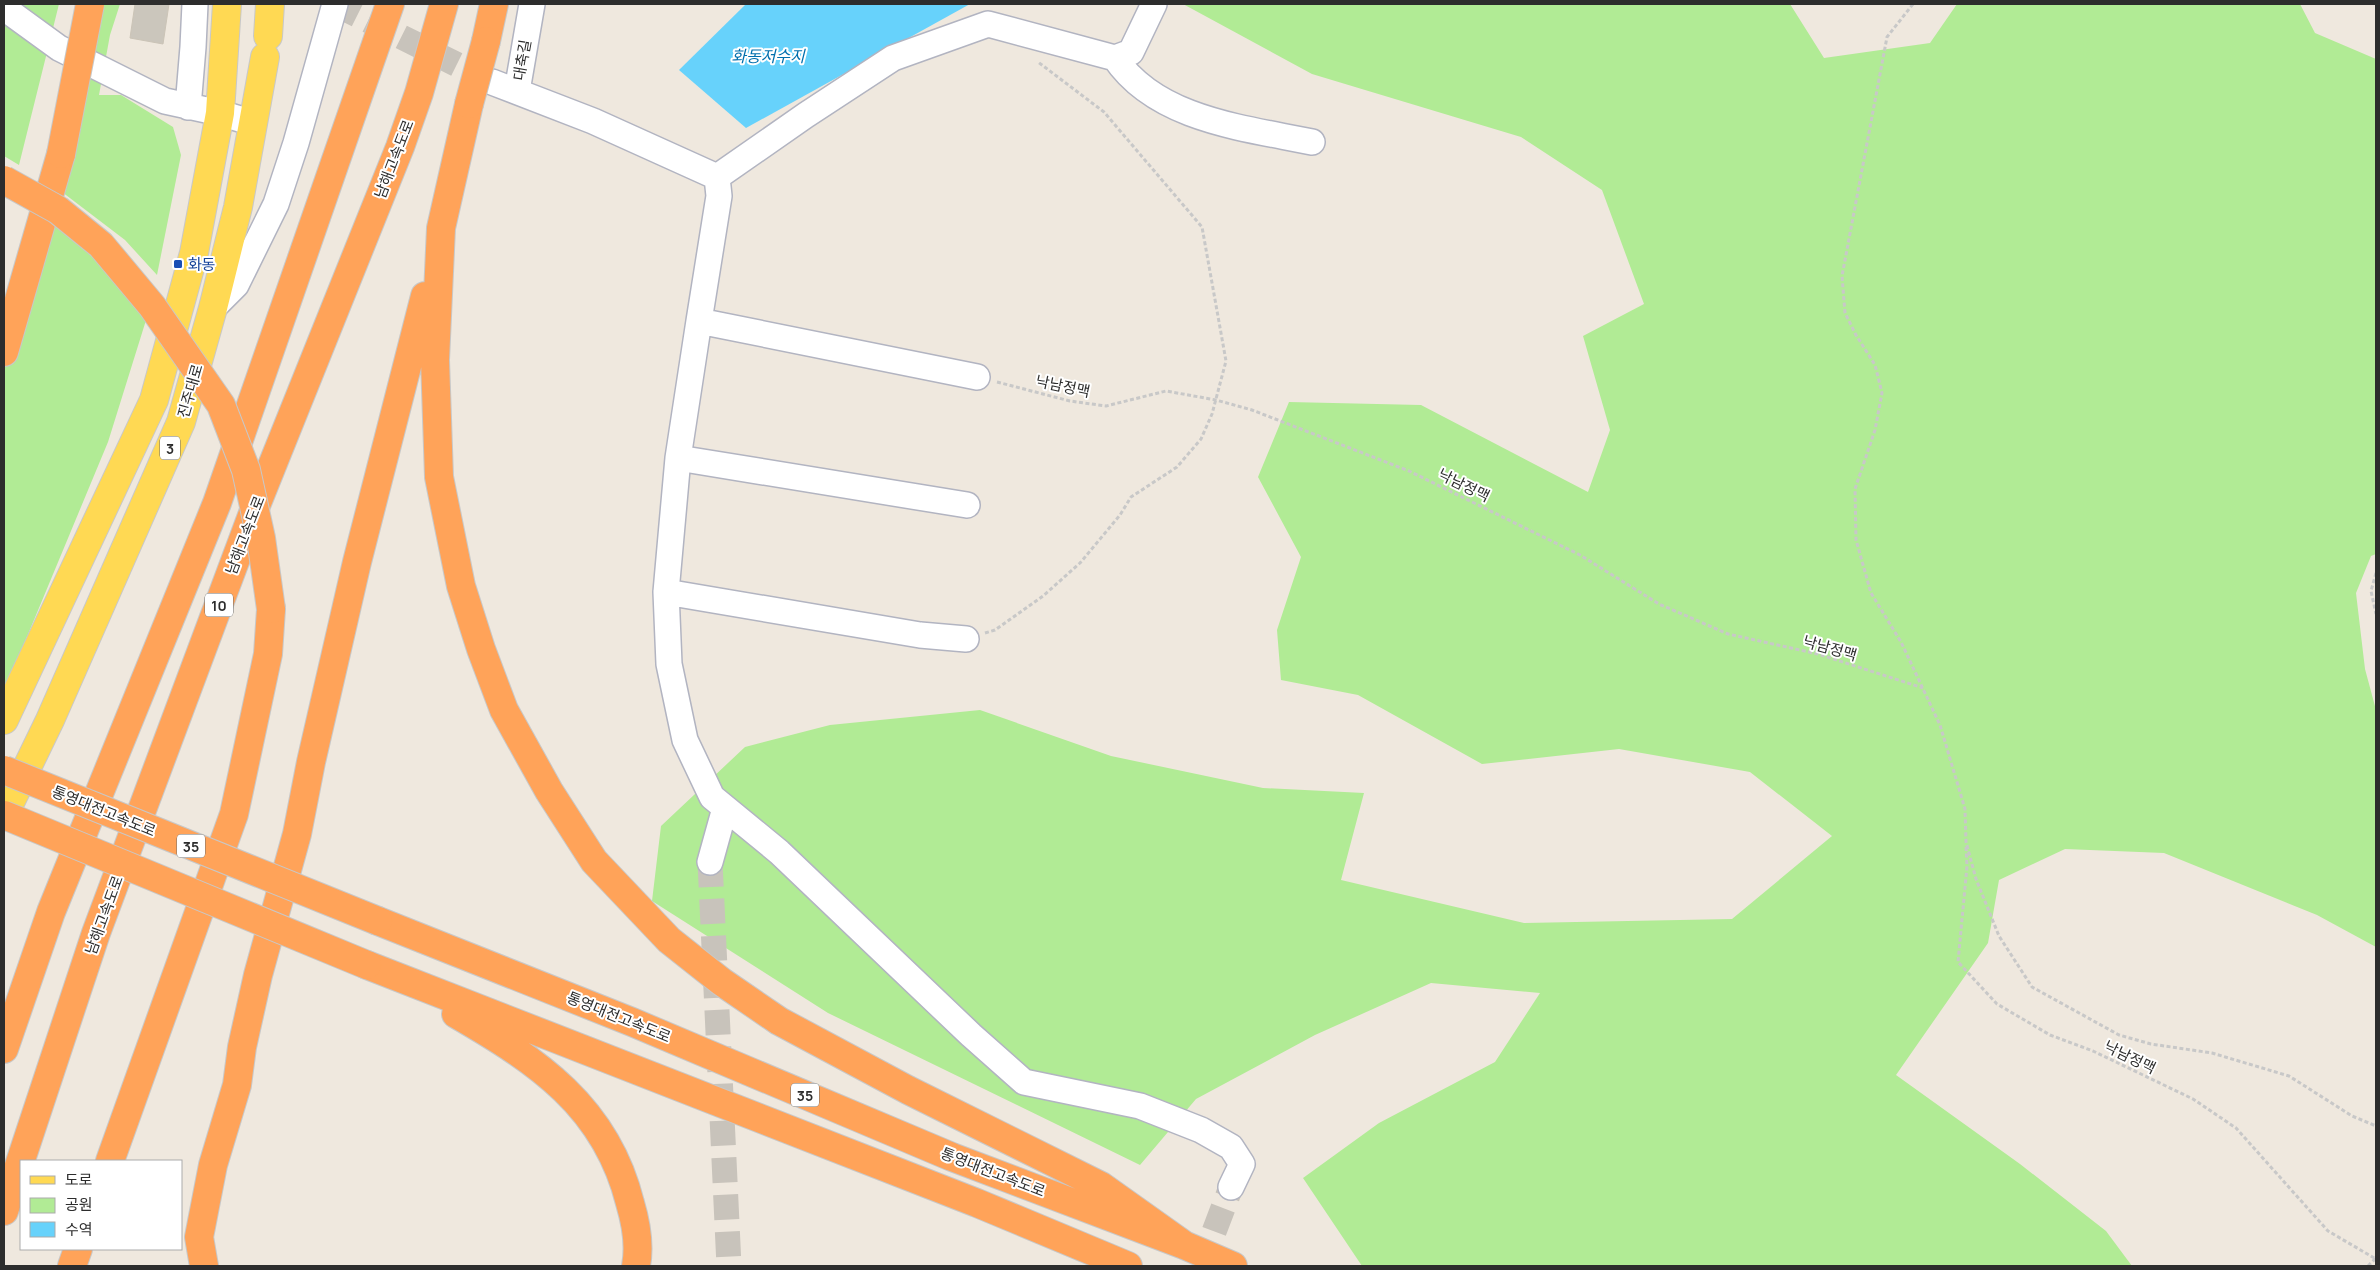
<svg xmlns="http://www.w3.org/2000/svg" width="2380" height="1270" viewBox="0 0 2380 1270" font-family="Manrope,'Noto Sans KR',sans-serif">
<rect width="100%" height="100%" fill="#efe8de"/>
<path fill="#b1eb95" d="M4,4H59L19,165L4,156Z
M99,4H120L110,35L99,95H121L173,127L181,155L157,275L125,240L62,192Z
M1183,4H1790L1824,58L1930,43L1957,4H2300L2315,33L2376,59V554L2371,556L2356,593L2365,669L2376,710V947L2317,915L2164,853L2065,849L1999,880L1988,943L1896,1075L2020,1164L2106,1231L2132,1266H1362L1303,1178L1379,1123L1495,1062L1540,993L1431,983L1315,1035L1196,1099L1140,1165L828,1013L652,901L661,826L745,747L830,725L980,710L1111,756L1263,788L1364,793L1341,880L1524,923L1732,919L1832,836L1750,772L1619,749L1482,764L1358,695L1281,680L1277,630L1301,557L1258,477L1289,402L1421,405L1588,492L1610,430L1583,336L1644,304L1602,190L1521,137L1312,74Z
M51,219L93,252L147,317L108,442L19,656L4,687V343Z"/>
<path fill="#67d2fb" d="M746,4H970L746,128L679,70Z"/>
<path fill="#cbc6bc" stroke="#cbc4b7" d="M135,4H169L163,44L130,38Z"/>
<g fill="none" stroke-linecap="round" stroke-linejoin="round">
<path stroke="#c8c3bb" stroke-width="25" stroke-dasharray="25 12" stroke-linecap="butt" d="M335,4L492,82
M710,862L729,1266
M1201,1266L1231,1187"/>
<g stroke="#b2b4c1" stroke-width="28">
<path id="minor" d="M4,8L59,48L165,101L220,113L253,123
M1115,58C1157,120 1245,128 1312,142
M492,82L593,121L717,177
M517,91L532,4
M188,107L193,47L195,4
M717,177L806,115L893,58L988,24L1115,58L1131,52L1154,4
M717,177L719,196L699,321L977,377
M213,308L236,285L276,204L296,143L335,4
M699,321L678,458L666,592L920,635L966,639
M678,458L967,505
M666,592L669,664L685,740L712,797L779,852L971,1035L1024,1082L1140,1106L1201,1130L1231,1147L1242,1164L1231,1187
M710,862L725,808"/>
</g>
<g stroke="#c8c8c8" stroke-width="30">
<path id="major" d="M268,36L270,4
M4,720L154,400L194,253L220,113L227,4
M4,815L50,720L181,422L213,308L238,207L265,57"/>
</g>
<g stroke="#c8c8c8" stroke-width="30">
<path id="highway" d="M486,41L494,4
M469,104L441,228L435,360L439,477L461,586L481,649L504,710L549,791L594,861L669,940L722,982L779,1021L908,1090L1101,1186L1184,1245
M4,352L61,154
M378,921L632,1022L952,1157L1184,1245L1233,1266
M367,965L977,1203L1128,1266
M456,1014C537,1061 606,1106 630,1203C636,1223 640,1245 636,1266
M4,1049L51,912L217,503L390,4
M110,1161L234,814L268,654L271,609
M4,1211L96,933L253,513L400,147L419,93L444,4
M72,1266L78,1249
M204,1266L199,1237L213,1165L237,1085L242,1047L258,975L297,834L311,762L357,562L425,296"/>
</g>
<path stroke="#c8c8c8" stroke-width="3" stroke-dasharray="4 2.5" stroke-linecap="butt" d="M1913,4L1887,37L1842,276L1845,313L1856,335L1875,365L1882,393L1875,430L1855,489L1856,540L1871,593L1901,642L1940,725L1965,809L1966,842L1976,879L1999,936L2032,987L2119,1035L2151,1044L2212,1053L2289,1076L2352,1116L2376,1126
M997,382L1070,401L1106,406L1166,391L1216,400L1252,410L1409,471L1580,555L1659,604L1728,634L1818,654L1923,688
M2376,573L2371,591L2376,614
M985,633L995,630L1043,596L1080,563L1120,515L1131,497L1177,467L1201,439L1212,414L1226,361L1202,227L1104,112L1038,62
M1966,847L1967,866L1958,962L1997,1004L2050,1035L2093,1051L2193,1099L2236,1128L2328,1231L2376,1259
M2368,1266L2376,1258"/>
<use href="#minor" stroke="#fff" stroke-width="25"/>
<use href="#major" stroke="#ffd953" stroke-width="28"/>
<use href="#highway" stroke="#ffa359" stroke-width="28"/>
<g stroke="#c8c8c8" stroke-width="30" stroke-linecap="butt">
<path id="highway-bridge" d="M469,104L486,41
M61,154L90,4
M4,180L58,210L101,245L152,306L221,405L246,470L261,538L271,609
M4,770L378,921
M4,815L367,965"/>
</g>
<use href="#highway-bridge" stroke="#ffa359" stroke-width="28"/>
</g>
<rect fill="#1a4fb4" stroke="#fff" stroke-width="2" x="173" y="259" width="10" height="10" rx="2.5"/>
<g text-anchor="middle" dominant-baseline="central" stroke-width="4" stroke-linejoin="round" paint-order="stroke">
<g fill="#fff" stroke="#6c6c6c" stroke-width="1">
<rect x="160" y="436.5" width="20" height="23" rx="4"/>
<rect x="205" y="593.5" width="28" height="23" rx="4"/>
<rect x="177" y="834.5" width="28" height="23" rx="4"/>
<rect x="791" y="1083.5" width="28" height="23" rx="4"/>
</g>
<g font-size="14" font-weight="bold" fill="#2d2d2d">
<text x="170" y="448">3</text>
<text x="219" y="605">10</text>
<text x="191" y="846">35</text>
<text x="805" y="1095">35</text>
</g>
<g font-size="15" fill="#2d2d2d" stroke="#fff">
<text transform="translate(522 60) rotate(-80)">대축길</text>
<text transform="translate(394 159) rotate(-69)">남해고속도로</text>
<text transform="translate(1063 386) rotate(12)">낙남정맥</text>
<text transform="translate(190 391) rotate(-74)">진주대로</text>
<text transform="translate(1464 485) rotate(26)">낙남정맥</text>
<text transform="translate(245 535) rotate(-69)">남해고속도로</text>
<text transform="translate(1830 648) rotate(16)">낙남정맥</text>
<text transform="translate(104 811) rotate(22)">통영대전고속도로</text>
<text transform="translate(104 915) rotate(-70)">남해고속도로</text>
<text transform="translate(619 1017) rotate(22)">통영대전고속도로</text>
<text transform="translate(2130 1057) rotate(26)">낙남정맥</text>
<text transform="translate(993 1172) rotate(21)">통영대전고속도로</text>
</g>
<g font-size="15" fill="#164399" stroke="#fff" text-anchor="start">
<text x="188" y="264">화동</text>
</g>
<g font-size="16" font-style="italic" fill="#006fad" stroke="#fff">
<text x="768" y="56">화동저수지</text>
</g>
</g>
<rect width="2380" height="1270" fill="none" stroke="#2d2d2d" stroke-width="10"/>
<rect x="20" y="1160" width="162" height="90" fill="#ffffff" stroke="#ababab"/>
<rect x="30" y="1176" width="25" height="8" fill="#ffd953" stroke="#ababab"/>
<text x="65" y="1185" font-size="15" fill="#2d2d2d">도로</text>
<rect x="30" y="1198" width="25" height="15" fill="#b1eb95" stroke="#ababab"/>
<text x="65" y="1210" font-size="15" fill="#2d2d2d">공원</text>
<rect x="30" y="1222" width="25" height="15" fill="#67d2fb" stroke="#ababab"/>
<text x="65" y="1235" font-size="15" fill="#2d2d2d">수역</text>
</svg>
